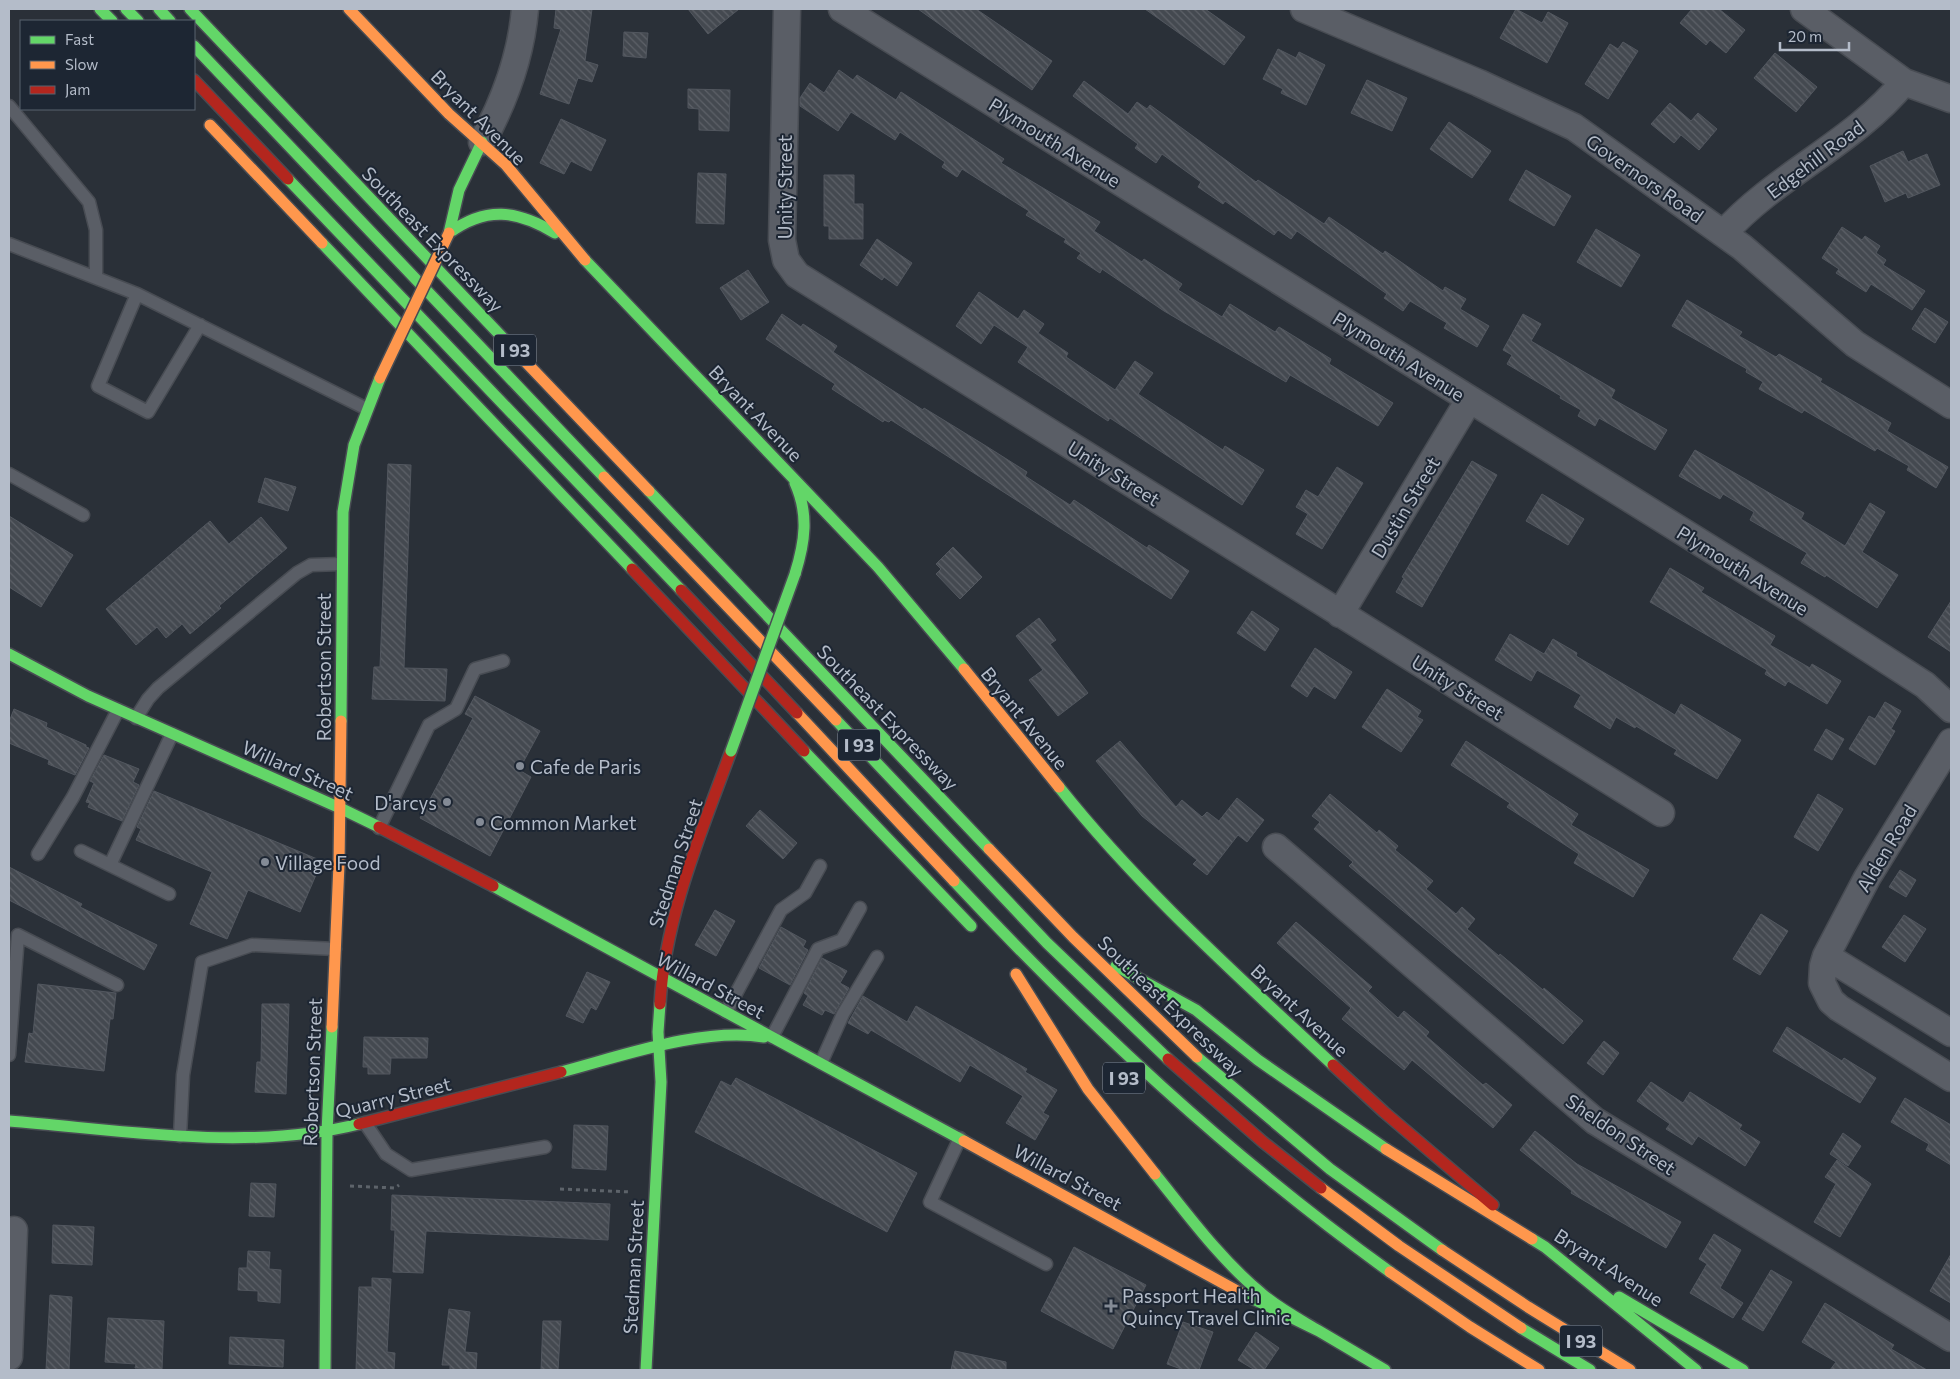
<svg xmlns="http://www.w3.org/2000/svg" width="1960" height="1379" viewBox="0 0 1960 1379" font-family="Commissioner,sans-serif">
<defs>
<pattern id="building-back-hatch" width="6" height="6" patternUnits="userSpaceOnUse" patternTransform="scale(1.25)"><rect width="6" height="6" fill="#444950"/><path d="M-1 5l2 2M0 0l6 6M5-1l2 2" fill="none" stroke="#5d6168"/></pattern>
</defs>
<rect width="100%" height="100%" fill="#2a3038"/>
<path fill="url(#building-back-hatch)" stroke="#52575f" d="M556,9H592L585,61L598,65L592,82L578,78L569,104L540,94L561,29L554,28Z
M688,9H739L708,34Z
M918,9H976L1052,61L1032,90Z
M1145,9H1205L1245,37L1224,65Z
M1516,9L1542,23L1548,12L1568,23L1547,63L1500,38Z
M1692,9H1719L1745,30L1726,53L1710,40L1706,45L1680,23Z
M624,32L648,33L646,58L623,56Z
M1623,42L1638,51L1608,99L1585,84L1610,44L1618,49Z
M1278,49L1296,58L1299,52L1325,65L1306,105L1281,93L1283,89L1263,79Z
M1775,53L1817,87L1796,112L1754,78Z
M839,70L853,80L857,75L896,100L901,92L964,133L1004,159L1001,163L1100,222L1094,231L1142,262L1144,259L1182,284L1178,290L1222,317L1230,304L1275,332L1279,327L1331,359L1329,364L1393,403L1378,426L1290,375L1286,382L1164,311L1102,269L1100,273L1077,258L1081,253L1064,242L1066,239L1026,215L1029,211L962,169L957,177L942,167L945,162L900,132L895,140L851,112L838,131L800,106V98L810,83L824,93Z
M1367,80L1407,98L1392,131L1351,113Z
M1084,81L1128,114L1137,102L1147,109L1150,105L1256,182L1258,180L1324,224L1329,217L1383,254L1385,251L1443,291L1445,287L1466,299L1460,309L1489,326L1477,347L1444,328L1447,323L1410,301L1403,311L1384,298L1387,294L1297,231L1291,239L1278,230L1274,235L1225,201L1223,204L1198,187L1201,182L1162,154L1156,163L1135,148L1138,144L1073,96Z
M688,89L730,90L729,131L699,130V109L688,108Z
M1670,103L1691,121L1698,113L1717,129L1699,150L1681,135L1674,143L1651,124Z
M561,119L606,140L591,171L571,161L564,174L540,163Z
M1449,122L1491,151L1472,178L1430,149Z
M1903,151L1908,162L1927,154L1940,185L1908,198L1906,193L1885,202L1870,166Z
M1526,170L1571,196L1554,226L1509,200Z
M698,173L726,174L724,224L696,223Z
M824,175H854V204H863V239H829V226H824Z
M1842,227L1862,240L1865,236L1880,246L1876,253L1886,260L1883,265L1925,291L1912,310L1871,284L1866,292L1836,273L1839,269L1822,258Z
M1596,229L1640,255L1621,287L1577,262Z
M877,239L912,263L897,286L884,277L882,280L860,265Z
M748,270L769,302L741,320L720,288Z
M979,292L1018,319L1024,310L1044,324L1038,333L1068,353L1066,357L1115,390L1135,361L1153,373L1138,394L1223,450L1225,446L1264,470L1242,505L1110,418L1108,421L1018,362L1028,347L994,325L981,344L956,326Z
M1687,300L1742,332L1739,336L1776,357L1779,354L1822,379L1820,382L1891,423L1887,431L1948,467L1936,488L1907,470L1909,466L1877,448L1875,451L1804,410L1802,413L1759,389L1763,382L1746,372L1747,369L1672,326Z
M1925,308L1948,322L1935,343L1912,329Z
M782,314L801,327L803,324L837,346L833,352L923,410L924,408L986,446L1027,472L1025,476L1070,505L1074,500L1147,548L1149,545L1189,571L1171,599L891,420L889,422L884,420L883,422L832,389L835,384L766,339Z
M1523,314L1541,324L1531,341L1615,390L1611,398L1667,430L1655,450L1599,418L1595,426L1578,416L1581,410L1560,398L1561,396L1507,364L1512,355L1503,350Z
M1695,450L1804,513L1801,519L1845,546L1870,503L1885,512L1862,552L1898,575L1877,608L1826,575L1825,577L1801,563L1807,553L1750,520L1754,512L1723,494L1720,499L1679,476Z
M1472,461L1497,475L1422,607L1396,592L1404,578L1402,577Z
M388,464L411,465L404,668L447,669L445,701L372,699L374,667H380Z
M1337,467L1363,483L1322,549L1296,534L1308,514L1296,507L1306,490L1318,497Z
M265,478L296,487L288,511L258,502Z
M1542,494L1584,519L1568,545L1526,521Z
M9,516L73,555L41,607L9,587Z
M261,517L287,548L219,606L221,608L190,634L182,624L166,638L157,627L136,645L106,609L210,521L229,544Z
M953,547L982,577L960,599L936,574L941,569L936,564Z
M1670,568L1704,588L1701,592L1775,636L1770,645L1810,668L1812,664L1841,681L1827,704L1788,681L1785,686L1765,674L1767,670L1650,602Z
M1951,601V652L1928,637Z
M1252,611L1279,629L1265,651L1237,633Z
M1039,618L1056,640L1050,644L1088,693L1058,716L1029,680L1043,670L1016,636Z
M1510,634L1544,654L1553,639L1577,653L1576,656L1675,715L1681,704L1741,740L1717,779L1674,754L1677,750L1636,726L1635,728L1616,717L1610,729L1574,707L1581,695L1537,670L1531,681L1495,660Z
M1315,648L1352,672L1335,699L1314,686L1307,697L1291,686Z
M1387,689L1421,711L1417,717L1423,720L1401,752L1362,727Z
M475,696L540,731L519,770L531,777L490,856L420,818L473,718L465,714Z
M1885,702L1901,711L1891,729L1895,731L1875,765L1849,749L1869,716L1875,719Z
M14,709L47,723L46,727L86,745V747L89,748L75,775L48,764L49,760L9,743V722Z
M1826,729L1844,739L1832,760L1814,750Z
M1120,741L1176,807L1182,800L1202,817L1207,812L1219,821L1237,798L1264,820L1247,842L1238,835L1207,875L1193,864L1197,860L1142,816L1096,761Z
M1466,741L1578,814L1571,825L1649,870L1633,897L1574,863L1579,854L1507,807L1510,803L1451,765Z
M104,755L139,769L133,782L139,785L122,821L88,807L90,803L86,802L94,783L90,781Z
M154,791L322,861L300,912L248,890L227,939L190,924L212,872L136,840L141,829L137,827Z
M1330,794L1377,833L1379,830L1398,846L1395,850L1433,881L1426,889L1456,914L1462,907L1475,919L1467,929L1499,956L1500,954L1543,990L1544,988L1583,1021L1563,1044L1349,866L1353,862L1314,829L1320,822L1312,816Z
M1818,794L1843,809L1818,851L1794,837Z
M760,810L797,843L783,859L746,826Z
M9,867L82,904L80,907L157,945L144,970L9,900Z
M1900,870L1916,880L1906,897L1889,887Z
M715,910L735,921L716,956L695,945Z
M1761,914L1788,931L1760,975L1733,959Z
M1904,915L1926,929L1905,962L1882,947Z
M1296,922L1372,987L1368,991L1398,1018L1404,1011L1429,1032L1426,1036L1483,1085L1486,1083L1512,1105L1493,1128L1412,1060L1404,1070L1342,1019L1351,1008L1277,943Z
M781,927L806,941L803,947L808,950L790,985L759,968Z
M822,958L847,971L840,983L849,988L834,1014L825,1010L822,1015L803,1005L808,996L804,993Z
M587,972L610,982L596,1010L591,1007L583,1023L566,1016Z
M38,984L116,993L113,1019H110L104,1071L25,1062L29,1033L33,1034Z
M863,996L907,1022L916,1006L1027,1069L1025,1072L1057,1090L1043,1113L1049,1116L1035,1140L1006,1123L1023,1096L970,1065L960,1082L871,1030L868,1034L848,1023Z
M262,1004H289L286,1094L255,1092L257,1062H261Z
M1787,1027L1842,1061L1844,1058L1876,1078L1860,1103L1773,1051Z
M364,1037L428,1038L427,1058H391L390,1074H368V1067H363Z
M1604,1041L1619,1053L1603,1075L1587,1063Z
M736,1078L917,1173L887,1232L695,1132L721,1081L731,1086Z
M1651,1082L1683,1103L1690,1092L1742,1125L1739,1129L1760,1142L1745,1166L1698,1136L1692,1145L1666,1129L1670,1124L1637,1101Z
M1905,1098L1951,1125V1165L1926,1150L1929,1144L1891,1122Z
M574,1125L608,1126L606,1170L572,1168Z
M1535,1131L1577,1164L1681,1222L1666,1248L1571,1193L1572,1191L1520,1150Z
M1843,1133L1861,1146L1848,1166L1830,1154Z
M1837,1160L1871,1184L1840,1237L1814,1222L1836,1184L1825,1177Z
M251,1183L276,1184L274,1217L249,1216Z
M392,1195L610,1204L608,1240L426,1231L423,1273L393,1272L395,1230H391Z
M53,1225L94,1227L92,1265L52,1263Z
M1714,1234L1741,1250L1720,1288L1743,1303L1733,1318L1690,1293L1707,1264L1699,1259Z
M1074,1247L1146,1285L1113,1349L1041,1311Z
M248,1251L270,1252L269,1269L281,1270L280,1303L258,1301V1291L238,1290L239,1268H247Z
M1951,1254V1303L1930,1291Z
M1771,1270L1792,1282L1763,1331L1742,1319Z
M372,1278L391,1279L387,1352L395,1353L394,1370H356L359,1287H372Z
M50,1295L72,1297L69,1370H46Z
M1825,1303L1894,1345L1891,1349L1927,1370H1830L1836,1362L1802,1342Z
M449,1309L470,1312L465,1352L477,1353L476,1370H450V1365H442Z
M108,1318L164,1321L162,1369L135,1368L136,1364L105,1362Z
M543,1321H561L558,1370H541Z
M1183,1322L1213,1332L1199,1370H1184L1167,1364Z
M1256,1332L1279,1348L1264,1370H1255L1238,1360Z
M230,1337L284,1340L283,1367L229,1364Z
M955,1351L1006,1362V1370H951Z"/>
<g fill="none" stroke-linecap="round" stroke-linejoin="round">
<g stroke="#484c53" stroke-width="15">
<path id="lane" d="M9,106L89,202L96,230V277
M9,244L137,294L367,409
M137,294L98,386L148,412L200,325
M9,474L83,515
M136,718L148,699L158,688L297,573L311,565L341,564
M379,828L429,725L456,709L475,669L503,661
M81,851L169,894
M38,854L73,797L118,710
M110,865L172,734
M726,1012L781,910L805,893L820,866
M772,1037L818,949L842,940L860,908
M9,1055L18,935L117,985
M821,1063L843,1014L877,957
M365,1123L386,1154L411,1170L545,1147
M180,1136L183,1075L202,962L252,945L335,949
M960,1138L930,1202L1046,1264"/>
</g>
<g stroke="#484c53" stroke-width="29">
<path id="street" d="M787,9L782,240L786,260L797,275L1661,813
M842,9L1804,607L1925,685L1951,709
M1304,9L1479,83L1574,127L1742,247L1855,344L1951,405
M1804,9L1904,82L1951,99
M482,142C505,100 521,57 525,9
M1724,233C1776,175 1854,143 1904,82
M1340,614L1469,400
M1951,742L1867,878L1826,956L1823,966L1822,983L1831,1001L1839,1008L1951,1078
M1276,847L1595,1121L1951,1338
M1826,956L1951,1033
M9,1357L14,1230"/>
</g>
<g stroke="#484c53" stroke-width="14">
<path id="fast" d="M100,9L112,21
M126,9L138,21
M159,9L170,21
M190,9L521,357
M194,46L604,477
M288,179L681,590
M449,233C486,206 517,210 555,233
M449,233L459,190L482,142
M322,243L632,569
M585,260L878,567L964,669
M795,483C809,514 805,542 795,574
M649,491L989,849
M9,654L88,696L340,808L379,827
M836,720L1047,943L1168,1059
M341,721L343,512L354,445L380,378
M804,751L971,926
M1059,787C1140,889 1238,976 1333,1065
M954,881C1090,1026 1228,1155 1390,1272
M493,886L964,1141
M1116,966L1196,1010L1258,1060L1386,1149
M1197,1057L1330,1169L1442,1250
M561,1072C622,1056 702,1027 764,1037
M9,1121C123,1130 247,1152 359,1124
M1155,1174C1188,1215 1220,1259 1261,1293C1278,1308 1299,1319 1319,1331
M1532,1239L1545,1247L1696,1370
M1239,1292L1319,1331L1385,1370
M1619,1297L1743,1370
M1521,1328L1590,1370
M325,1370L327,1132L332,1027
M646,1370L661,1082L658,1032L660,1004"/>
</g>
<g stroke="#484c53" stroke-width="14">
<path id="slow" d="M349,9L449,114L506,165L585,260
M210,125L322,243
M521,357L649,491
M604,477L836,720
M964,669L1059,787
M797,713L954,881
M989,849L1073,937L1197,1057
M1016,974L1088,1089L1155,1174
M332,1027L339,864L341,721
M964,1141L1239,1292
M1386,1149L1532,1239
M1321,1188L1399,1246L1521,1328
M1442,1250L1528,1307L1630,1370
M1390,1272L1470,1327L1539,1370"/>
</g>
<g stroke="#484c53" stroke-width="14">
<path id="jam" d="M194,80L288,179
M632,569L804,751
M681,590L797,713
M379,827L493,886
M660,1004C665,916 701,833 731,751
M1168,1059L1263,1142L1321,1188
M1333,1065L1384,1112L1493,1205
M359,1124L561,1072"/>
</g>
<path stroke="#5d636a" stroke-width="3" stroke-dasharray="4 4" stroke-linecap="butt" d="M350,1186L395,1188L399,1185
M560,1189L631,1192"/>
<use href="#lane" stroke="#5a5e66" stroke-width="12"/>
<use href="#street" stroke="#5a5e66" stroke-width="26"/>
<use href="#fast" stroke="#63d668" stroke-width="11"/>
<use href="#slow" stroke="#ff974d" stroke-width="11"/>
<use href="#jam" stroke="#b3261e" stroke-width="11"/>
<g stroke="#484c53" stroke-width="14" stroke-linecap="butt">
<path id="fast-bridge" d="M731,751L795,574"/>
</g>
<g stroke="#484c53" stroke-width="14" stroke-linecap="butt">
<path id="slow-bridge" d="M380,378L449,233"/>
</g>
<use href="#fast-bridge" stroke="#63d668" stroke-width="11"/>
<use href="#slow-bridge" stroke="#ff974d" stroke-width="11"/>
</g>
<g fill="#848b96" stroke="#1d2633" stroke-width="2">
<circle cx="520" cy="766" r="5"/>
<circle cx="447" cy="802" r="5"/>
<circle cx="480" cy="822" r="5"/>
<circle cx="265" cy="862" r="5"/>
<path d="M1108.5 1298.5h5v5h5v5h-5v5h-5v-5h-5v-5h5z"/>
</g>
<g text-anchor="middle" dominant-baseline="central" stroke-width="4" stroke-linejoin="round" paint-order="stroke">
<g fill="#1d2633" stroke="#878f9c" stroke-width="1">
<rect x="494" y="334.5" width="42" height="31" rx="4"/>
<rect x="838" y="729.5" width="42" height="31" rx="4"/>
<rect x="1103" y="1062.5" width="42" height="31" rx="4"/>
<rect x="1560" y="1325.5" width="42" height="31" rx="4"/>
</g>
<g font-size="18" font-weight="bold" fill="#b4bcc9">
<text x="515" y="350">I 93</text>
<text x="859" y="745">I 93</text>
<text x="1124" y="1078">I 93</text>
<text x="1581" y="1341">I 93</text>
</g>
<g font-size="19" fill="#b4bcc9" stroke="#1d2633">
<text transform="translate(479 117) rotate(45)">Bryant Avenue</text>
<text transform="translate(1055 142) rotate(32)">Plymouth Avenue</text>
<text transform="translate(1815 159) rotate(-37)">Edgehill Road</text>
<text transform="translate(1645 178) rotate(35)">Governors Road</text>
<text transform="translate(784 187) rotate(-90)">Unity Street</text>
<text transform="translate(433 239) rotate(46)">Southeast Expressway</text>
<text transform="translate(1399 356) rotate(32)">Plymouth Avenue</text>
<text transform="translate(756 413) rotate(46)">Bryant Avenue</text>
<text transform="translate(1114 473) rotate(32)">Unity Street</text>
<text transform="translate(1405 507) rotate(-59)">Dustin Street</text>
<text transform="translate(1743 570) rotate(32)">Plymouth Avenue</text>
<text transform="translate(323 667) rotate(-90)">Robertson Street</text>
<text transform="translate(1458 687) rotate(32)">Unity Street</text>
<text transform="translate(888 717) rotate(46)">Southeast Expressway</text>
<text transform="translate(1025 718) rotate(51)">Bryant Avenue</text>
<text transform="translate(298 770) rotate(24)">Willard Street</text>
<text transform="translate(1886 848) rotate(-59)">Alden Road</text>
<text transform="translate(675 863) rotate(-72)">Stedman Street</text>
<text transform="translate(711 985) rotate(28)">Willard Street</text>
<text transform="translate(1171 1006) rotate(44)">Southeast Expressway</text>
<text transform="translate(1300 1010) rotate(43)">Bryant Avenue</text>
<text transform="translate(312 1072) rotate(-88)">Robertson Street</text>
<text transform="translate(393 1097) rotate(-14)">Quarry Street</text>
<text transform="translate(1621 1134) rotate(34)">Sheldon Street</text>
<text transform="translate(1068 1177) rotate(28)">Willard Street</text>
<text transform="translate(633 1267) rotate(-87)">Stedman Street</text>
<text transform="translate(1609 1267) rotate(33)">Bryant Avenue</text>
</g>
<g font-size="19" fill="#b4bcc9" stroke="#1d2633" text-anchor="start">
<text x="530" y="766">Cafe de Paris</text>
<text x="437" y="802" text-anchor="end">D'arcys</text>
<text x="490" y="822">Common Market</text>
<text x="275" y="862">Village Food</text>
<text x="1122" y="1295">Passport Health<tspan x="1122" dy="22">Quincy Travel Clinic</tspan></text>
</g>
</g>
<rect width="1960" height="1379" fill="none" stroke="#b4bcc9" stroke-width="20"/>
<rect x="20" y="20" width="175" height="90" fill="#1d2633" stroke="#59626f"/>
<rect x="30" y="36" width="25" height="8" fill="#63d668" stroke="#59626f"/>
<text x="65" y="45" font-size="15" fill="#b4bcc9">Fast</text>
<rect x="30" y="61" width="25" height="8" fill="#ff974d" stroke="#59626f"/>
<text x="65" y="70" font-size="15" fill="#b4bcc9">Slow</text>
<rect x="30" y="86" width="25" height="8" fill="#b3261e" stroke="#59626f"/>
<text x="65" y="95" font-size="15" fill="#b4bcc9">Jam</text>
<path d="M1780 42v8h69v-8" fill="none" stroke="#b4bcc9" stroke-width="2.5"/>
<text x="1788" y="42" font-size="15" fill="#b4bcc9" stroke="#1d2633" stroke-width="4" paint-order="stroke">20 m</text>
</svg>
